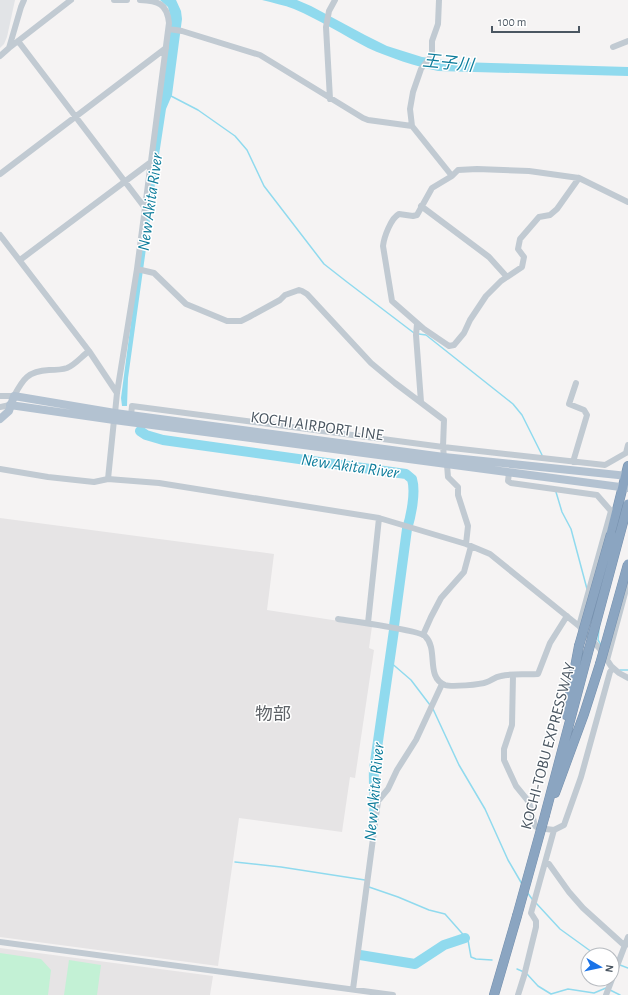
<svg xmlns="http://www.w3.org/2000/svg" width="628" height="995" viewBox="0 0 628 995" font-family="'Alegreya Sans','Noto Sans JP',sans-serif">
<rect width="100%" height="100%" fill="#f5f3f3"/>
<path fill="#e6e4e5" d="M0,518L274,554L267,610L372,626L369,648L374,650L355,778L350,777L342,832L239,818L218,966L0,937Z
M0,948L213,976L210,995H0Z"/>
<path fill="#e2e4e7" d="M0,0H15L7,37L4,44L0,48Z"/>
<path fill="#c3f1d5" d="M0,953L41,959L51,970L48,995H0Z
M69,960L101,965L97,995H64Z"/>
<path fill="#90daee" d="M160,0H176L181,11L182,19L172,95L166,109L159,155L128,378L127,406H122L121,398L171,19L168,7Z
M262,0H297L311,6L365,35L387,46L422,57L460,62L491,63L628,67V76L438,71C415,66 390,58 368,48C343,35 320,20 294,9C284,5 273,3 262,0Z"/>
<g fill="none" stroke-linecap="round" stroke-linejoin="round">
<path stroke="#90daee" stroke-width="1.5" d="M171,96L198,110L235,136L247,150L264,186L324,264L347,282L414,333
M419,334L426,335L513,404L522,415L542,455
M556,492L562,512L571,529L587,589
M599,628L598,640L601,645
M389,661L411,680L430,705
M620,670H628
M433,709L459,765L485,809L508,860L522,884
M235,862L281,867L365,880
M369,887L398,897L429,910L445,914L468,940L471,957L476,959L492,960
M527,892L532,899
M536,903L560,929L596,955
M612,962L616,964
M620,965L628,968
M517,969L524,972
M527,974L538,986L551,994L568,989L594,993L606,988
M610,990L620,995"/>
<path stroke="#90daee" stroke-width="10" d="M140,431L146,435L163,440L406,474L412,479C416,492 411,516 407,529L394,626
M374,813C376,798 373,784 374,769L394,630
M360,955L415,964L444,945L465,938"/>
<g stroke="#7690ad" stroke-width="10">
<path id="highway" d="M611,534L628,466
M566,715L579,646
M555,793L584,714L600,664
M545,815L589,649
M494,995L517,916"/>
</g>
<path stroke="#c1cad2" stroke-width="6" d="M114,0H127
M439,0L438,24L432,41V55L421,69L413,92L410,109L412,126L452,176
M169,29L182,31L260,55L363,118L368,120L412,126
M18,41L145,208
M613,47L628,41
M9,48L71,0
M0,56L9,48L21,7L24,0
M330,99L326,27L329,11L335,0
M0,174L166,48
M579,178L557,209L550,215L539,217L520,239L518,249L524,257L522,267L501,281L486,296L470,320L464,333L454,345L449,346L424,329L392,301L383,246C384,237 391,218 399,214L413,216L417,215L432,188L452,176L458,170L477,169L529,171L579,178L628,202
M421,206L489,257L507,277
M0,235L89,351L117,393
M20,260L151,162
M137,269L154,273L186,304L227,321H241L249,317L280,300L285,295L299,290L302,291L307,294L371,363L395,383L444,420L443,447L444,457L447,465L448,477L458,487V495L468,526L466,544
M417,324L416,335L421,402
M0,396H14C23,379 28,371 49,370C54,370 61,370 67,368C75,365 82,356 89,351
M0,407L10,405
M115,413L117,393L137,269L169,23C167,3 158,1 140,0
M131,415L132,406L443,447L605,465L626,453L628,445
M573,462L587,415L584,410L569,404L576,383
M0,469L48,477L94,482L108,479L159,483L379,518L466,544L490,554L579,626L600,649L611,666L619,673L628,678
M509,473L508,481L511,483L597,495L611,511L579,626
M108,479L114,420
M338,619C351,621 419,630 425,636C439,649 425,677 445,685C451,687 480,685 487,682C492,680 495,677 501,676C513,673 526,675 538,674L550,643L567,616
M368,623L379,518
M423,635L431,617L441,598L464,572L471,546
M607,660L628,582
M513,675L512,725L504,749V760L516,786L529,802L535,826L538,828L554,830L564,825L581,777L610,672L613,668
M545,863L549,864L569,892L583,908L625,946
M0,942L393,995
M353,989L378,801L388,789L397,770L416,740L442,684
M518,995L524,976L536,927V921L531,913L554,830
M606,995L628,937"/>
<path stroke="#b3c2d1" stroke-width="8" d="M10,405L114,420L628,488
M0,419L9,411L14,396L115,413L444,457L628,476"/>
<use href="#highway" stroke="#8ba5c1" stroke-width="9"/>
<g stroke="#7690ad" stroke-width="10" stroke-linecap="butt">
<path id="highway-bridge" d="M579,646L611,534
M589,649L628,504
M600,664L628,564
M517,916L545,815"/>
</g>
<use href="#highway-bridge" stroke="#8ba5c1" stroke-width="9"/>
</g>
<g text-anchor="middle" dominant-baseline="central" stroke-width="3" stroke-linejoin="round" paint-order="stroke">
<g font-size="16" fill="#4a5661" stroke="#fff">
<text transform="translate(317 426) rotate(8)">KOCHI AIRPORT LINE</text>
<text transform="translate(548 746) rotate(-75)">KOCHI-TOBU EXPRESSWAY</text>
</g>
<g font-size="17" font-style="italic" fill="#0c7c9b" stroke="#fff">
<text transform="translate(448 63) rotate(6)">王子川</text>
<text transform="translate(150 202) rotate(-82)">New Akita River</text>
<text transform="translate(350 466) rotate(8)">New Akita River</text>
<text transform="translate(374 792) rotate(-85)">New Akita River</text>
</g>
<g font-size="18" fill="#5f6368" stroke="#fff">
<text x="273" y="715">物部</text>
</g>
</g>
<g transform="translate(600 967) rotate(99)"><circle r="19" fill="#ffffff" stroke="#b7bbc0"/>
<path d="M0-3L7 15L0 10L-7 15Z" fill="#1a73e8"/>
<text y="-6" font-size="11" font-weight="bold" text-anchor="middle" fill="#4a5661">N</text>
</g>
<path d="M492 26v6h87v-6" fill="none" stroke="#4a5661" stroke-width="2"/>
<text x="498" y="26" font-size="12" fill="#4a5661" stroke="#ffffff" stroke-width="3" paint-order="stroke">100 m</text>
</svg>
